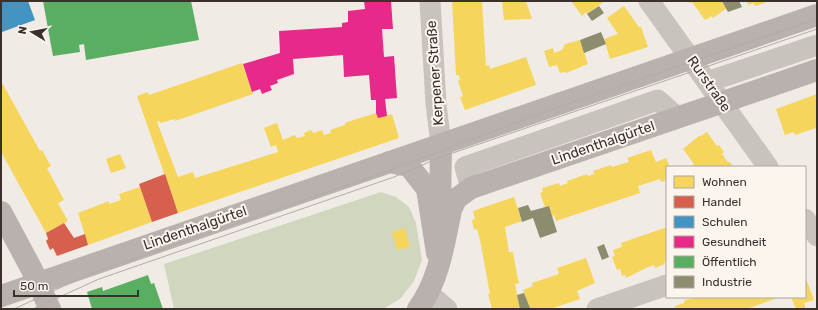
<svg xmlns="http://www.w3.org/2000/svg" width="818" height="310" viewBox="0 0 818 310" font-family="Rubik,sans-serif">
<rect width="100%" height="100%" fill="#f0ebe5"/>
<path fill="#d1d6bf" d="M381,192L396,197L409,207L416,223L422,260L414,281L400,299L383,309H174L164,264Z"/>
<path fill="#f6d55c" d="M452,1H482L486,66L489,65L490,69L526,57L536,85L465,110L460,97L463,96L458,81L460,80L459,75H456Z
M502,1H526L532,19L504,20Z
M571,1H605L587,14L586,12L582,16Z
M688,1H722L727,8L713,18L712,16L705,20L692,2L690,3Z
M747,1H764L765,3L755,6L754,3L748,5Z
M624,6L639,27H641L648,47L610,59L604,39L618,34L607,18Z
M580,40L588,64L566,73L565,72L560,73L557,65L549,67L544,51L553,48L554,53L562,50L565,44Z
M242,63L253,94L175,121V119L160,123V121L157,122L178,177L193,172L195,178L278,152L276,145L271,147L264,128L277,123L283,140L295,135L297,138L305,136L304,133L311,130L314,133L322,130L324,135L331,133L330,130L345,125V123L360,118L376,113L378,118L392,114L399,138L178,213L137,96L148,92L149,95Z
M1,81L40,151L42,150L51,166L47,168L64,200L58,203L68,221L46,233L1,152Z
M817,94L816,128L795,135L794,132L785,135L776,109Z
M707,132L717,146L719,145L724,152L722,154L727,161L731,163L732,167L691,166L694,164L683,149L699,136H701Z
M651,150L656,162L666,158L670,167H667V180L661,182L660,179L638,186L640,193L556,221L554,215L552,216L549,206L545,207L540,193L543,192L542,188L559,183L560,186L568,183L567,181L587,174L588,176L594,174L593,171L611,165L612,167L629,162L627,158Z
M120,154L126,168L111,173L106,159Z
M140,187L152,222L88,245L78,213L109,201V204L121,200L119,194Z
M514,197L522,221L505,227L509,252H513L517,275L519,283L515,284L520,309H492L488,294H490L480,240L477,229L474,230L472,220L475,219L473,211Z
M667,227V261L664,262L665,264L655,268L654,265L646,268L626,278L625,275L622,276L620,269L617,270L612,257L615,256L613,250L622,247L621,243Z
M405,228L410,247L397,250L392,232Z
M586,258L595,283L577,291L580,299L550,309H530L523,290L533,286L532,283L559,274L557,268Z
M805,276L814,300L804,303L806,309H796L791,297H805Z
M701,297H780L747,309H676L675,306L684,303L685,300Z"/>
<path fill="#d6604d" d="M165,174L178,213L152,222L139,184Z
M64,223L74,238L85,234L88,245L57,256L53,248L50,250L46,241L48,239L46,233Z"/>
<path fill="#4393c3" d="M1,1H28L35,20L2,32Z"/>
<path fill="#e7298a" d="M364,1H391L393,29H382L384,57L394,56L397,98L385,99L387,116L378,118L376,113V100H371L369,75L344,77L343,55L293,59L294,74L277,80L278,83L270,86L272,90L262,94L260,89L252,92L243,64L280,53L279,31L342,27V23L348,22V11L365,9Z"/>
<path fill="#5aae61" d="M43,1H191L199,40L86,60L84,44L79,45L80,52L53,56Z
M148,275L151,284L154,283L163,309H92L87,292L102,287L103,291Z"/>
<path fill="#8c8c6e" d="M722,1H739L742,7L728,12Z
M599,6L604,13L592,21L587,14Z
M601,32L606,44L584,53L580,40Z
M528,205L531,211L549,206L557,232L540,238L533,218L522,222L518,208Z
M604,244L609,257L602,260L597,247Z
M524,293L530,308L520,309L517,295Z"/>
<g fill="none" stroke-linecap="round" stroke-linejoin="round">
<path stroke="#c9c3be" stroke-width="21" d="M430,1L436,104L441,144
M649,1L768,167
M707,82L817,45
M471,188L465,167L658,100L677,117
M805,219L817,236
M429,294L447,309
M597,309L667,285"/>
<path stroke="#b8b1ad" stroke-width="22" d="M389,162L409,166L427,189L437,253
M440,211L441,144
M1,212L31,268L50,309
M1,296L817,15
M418,309C439,280 444,244 451,210L456,199L471,188L817,70"/>
<path stroke="#b1aca8" stroke-width="1" d="M14,309L90,274L379,174L564,105L817,19
M33,309L99,279L394,177L441,157L817,29"/>
</g>
<g text-anchor="middle" dominant-baseline="central" stroke-width="4" stroke-linejoin="round" paint-order="stroke">
<g font-size="14" fill="#3b302b" stroke="#fbf5ee">
<text transform="translate(435 73) rotate(-94)">Kerpener Straße</text>
<text transform="translate(709 84) rotate(55)">Rurstraße</text>
<text transform="translate(603 143) rotate(-19)">Lindenthalgürtel</text>
<text transform="translate(195 228) rotate(-19)">Lindenthalgürtel</text>
</g>
</g>
<rect width="818" height="310" fill="none" stroke="#3b302b" stroke-width="4"/>
<rect x="666" y="166" width="140" height="132" fill="#fbf5ee" stroke="#aea6a0"/>
<rect x="674" y="176" width="20" height="12" fill="#f6d55c" stroke="#aea6a0"/>
<text x="702" y="186" font-size="12" fill="#3b302b">Wohnen</text>
<rect x="674" y="196" width="20" height="12" fill="#d6604d" stroke="#aea6a0"/>
<text x="702" y="206" font-size="12" fill="#3b302b">Handel</text>
<rect x="674" y="216" width="20" height="12" fill="#4393c3" stroke="#aea6a0"/>
<text x="702" y="226" font-size="12" fill="#3b302b">Schulen</text>
<rect x="674" y="236" width="20" height="12" fill="#e7298a" stroke="#aea6a0"/>
<text x="702" y="246" font-size="12" fill="#3b302b">Gesundheit</text>
<rect x="674" y="256" width="20" height="12" fill="#5aae61" stroke="#aea6a0"/>
<text x="702" y="266" font-size="12" fill="#3b302b">Öffentlich</text>
<rect x="674" y="276" width="20" height="12" fill="#8c8c6e" stroke="#aea6a0"/>
<text x="702" y="286" font-size="12" fill="#3b302b">Industrie</text>
<g transform="translate(32 32) rotate(280)" stroke="#fbf5ee" stroke-width="3" paint-order="stroke">
<path d="M0-3L7 15L0 10L-7 15Z" fill="#3b302b"/>
<text y="-6" font-size="11" font-weight="bold" text-anchor="middle" fill="#3b302b">N</text>
</g>
<path d="M14 290v6h124v-6" fill="none" stroke="#3b302b" stroke-width="2"/>
<text x="20" y="290" font-size="12" fill="#3b302b" stroke="#fbf5ee" stroke-width="3" paint-order="stroke">50 m</text>
</svg>
